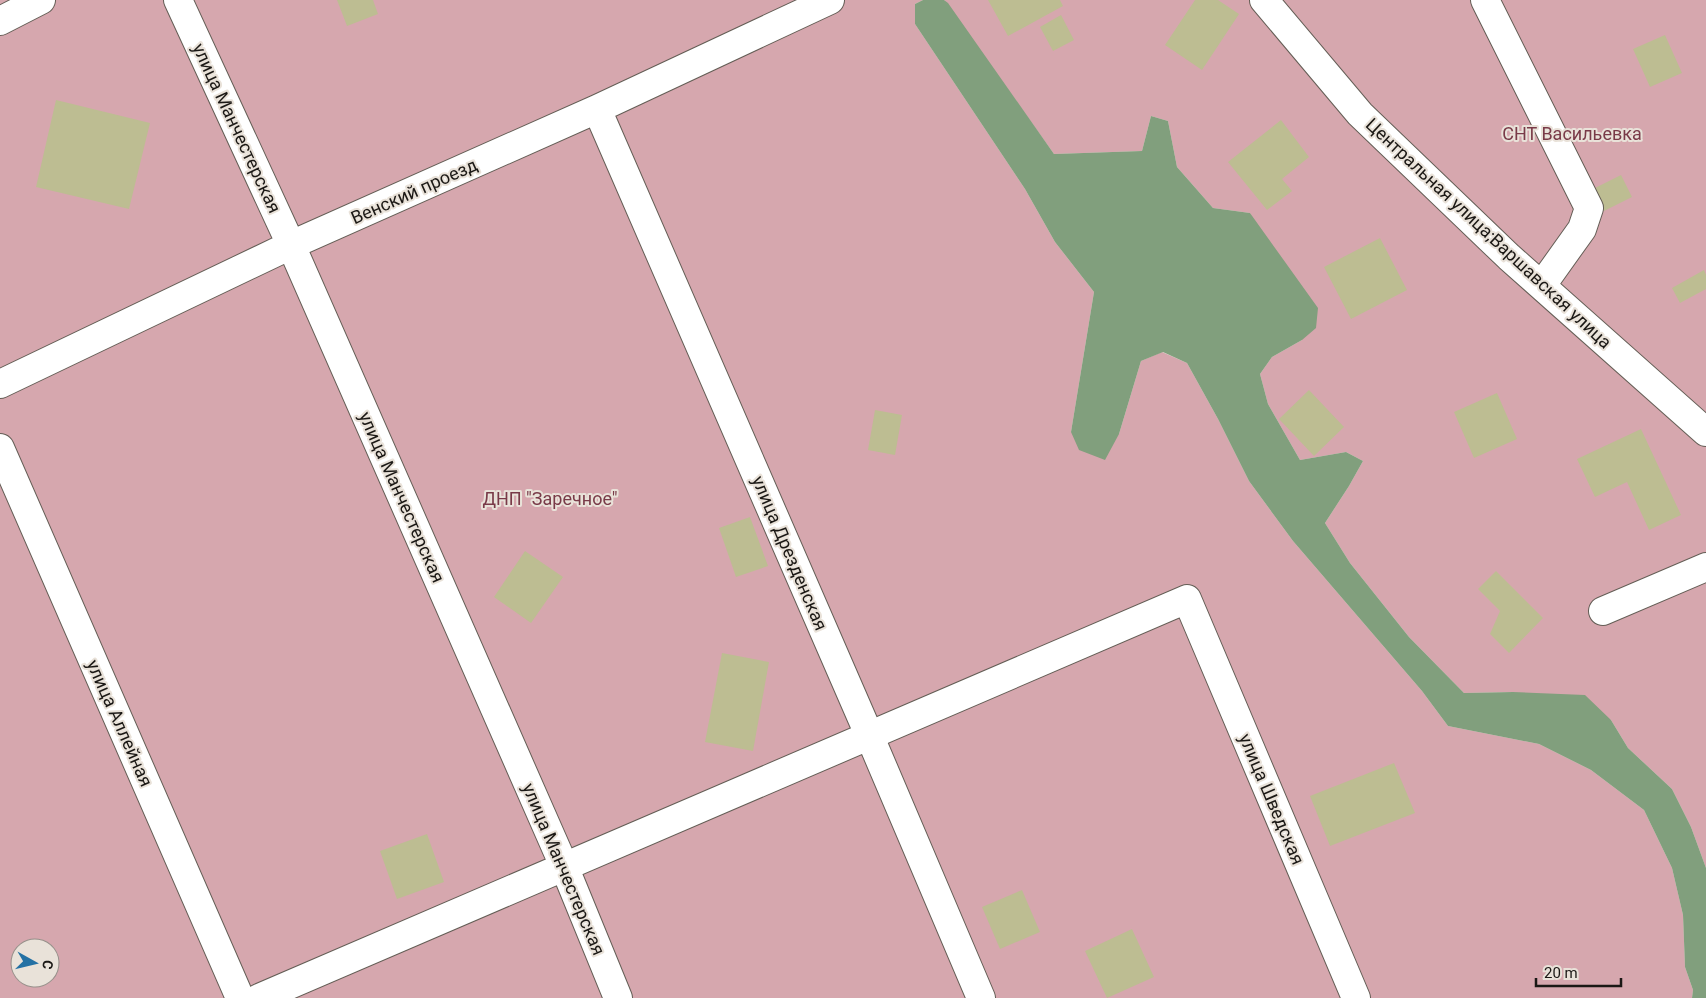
<svg xmlns="http://www.w3.org/2000/svg" width="1706" height="998" viewBox="0 0 1706 998" font-family="Roboto,sans-serif">
<rect width="100%" height="100%" fill="#e9e2d9"/>
<path fill="#d6a7ae" fill-rule="evenodd" d="M0,0H923L915,4V24L1025,189L1055,242L1094,292L1071,432L1119,434L1141,361L1162,352L1187,363L1218,419L1249,481L1293,541L1422,691L1448,726L1539,744L1591,770L1644,810L1672,868L1683,915L1685,967L1693,990L1692,998H0ZM20,948H50V978H20Z
M944,0H1706V868L1691,827L1672,789L1628,748L1611,720L1513,692L1464,693L1409,637L1350,563L1325,523L1349,486L1363,461L1346,452L1300,460L1268,404L1260,374L1272,357L1302,340L1250,213L1213,208L1177,167L1168,121L1151,116L1142,151L1054,154Z"/>
<path fill="#819f7d" d="M923,0H944L948,3L1054,154L1142,151L1151,116L1168,121L1177,167L1213,208L1250,213L1318,308L1316,328L1302,340L1272,357L1260,374L1268,404L1300,460L1346,452L1363,461L1349,486L1325,523L1350,563L1409,637L1464,693L1513,692L1585,695L1611,720L1628,748L1672,789L1691,827L1706,868V998H1692L1693,990L1685,967L1683,915L1672,868L1644,810L1591,770L1539,744L1448,726L1422,691L1293,541L1249,481L1218,419L1187,363L1163,352L1141,361L1119,434L1105,460L1079,450L1071,432L1094,292L1055,242L1025,189L915,24V4Z"/>
<path fill="#bdbd92" d="M337,0H373L378,14L347,26Z
M988,0H1060L1063,6L1008,36Z
M1195,0H1218L1239,14L1202,70L1165,45Z
M1061,15L1074,40L1053,51L1040,27Z
M1665,35L1682,73L1650,87L1633,49Z
M56,100L150,123L129,209L36,187Z
M1281,120L1309,157L1282,179L1292,191L1267,210L1228,162Z
M1621,175L1632,197L1604,211L1593,189Z
M1380,238L1407,290L1351,319L1324,267Z
M1704,270L1706,275V289L1680,303L1672,288Z
M1309,390L1344,427L1314,456L1279,419Z
M1497,393L1517,439L1474,458L1454,412Z
M875,410L902,415L895,455L868,450Z
M1641,429L1681,515L1649,530L1627,482L1595,497L1577,459Z
M750,517L768,566L736,577L719,528Z
M525,551L563,577L531,623L494,597Z
M1496,571L1543,618L1509,653L1490,634L1500,611L1478,589Z
M722,653L769,662L753,751L705,742Z
M1394,763L1415,813L1330,846L1310,796Z
M427,834L444,882L397,899L380,851Z
M1022,890L1040,932L1000,949L982,907Z
M1132,929L1154,977L1107,998L1085,951Z"/>
<g fill="none" stroke-linecap="round" stroke-linejoin="round">
<g stroke="#645e56" stroke-width="30">
<path id="minor" d="M178,0L291,245L564,866L618,998
M1264,0L1360,114L1509,257L1706,432
M1485,0L1589,208L1582,229L1542,285
M0,21L41,0
M597,109L870,737L981,998
M0,384L291,245L597,109L830,0
M0,448L240,998
M1603,611L1706,567
M259,998C568,864 878,733 1187,599L1356,998"/>
</g>
<use href="#minor" stroke="#fff" stroke-width="28"/>
</g>
<g text-anchor="middle" dominant-baseline="central" stroke-width="4" stroke-linejoin="round" paint-order="stroke">
<g font-size="18" fill="#1b1815" stroke="#e9e2d9">
<text transform="translate(237 128) rotate(65)">улица Манчестерская</text>
<text transform="translate(414 191) rotate(-24)">Венский проезд</text>
<text transform="translate(1489 233) rotate(43)">Центральная улица;Варшавская улица</text>
<text transform="translate(402 497) rotate(66)">улица Манчестерская</text>
<text transform="translate(790 553) rotate(67)">улица Дрезденская</text>
<text transform="translate(120 723) rotate(66)">улица Аллейная</text>
<text transform="translate(1272 799) rotate(67)">улица Шведская</text>
<text transform="translate(564 869) rotate(67)">улица Манчестерская</text>
</g>
<g font-size="18" fill="#793a48" stroke="#e9e2d9">
<text x="1572" y="133">СНТ Васильевка</text>
<text x="550" y="498">ДНП "Заречное"</text>
</g>
</g>
<g transform="translate(35 963) rotate(98)"><circle r="24" fill="#e9e2d9" stroke="#97918b"/>
<path d="M0-4L9 19L0 12L-9 19Z" fill="#2471a4"/>
<text y="-8" font-size="14" font-weight="bold" text-anchor="middle" fill="#1b1815">С</text>
</g>
<path d="M1536 978v8h85v-8" fill="none" stroke="#1b1815" stroke-width="2.5"/>
<text x="1544" y="978" font-size="15" fill="#1b1815" stroke="#e9e2d9" stroke-width="4" paint-order="stroke">20 m</text>
</svg>
